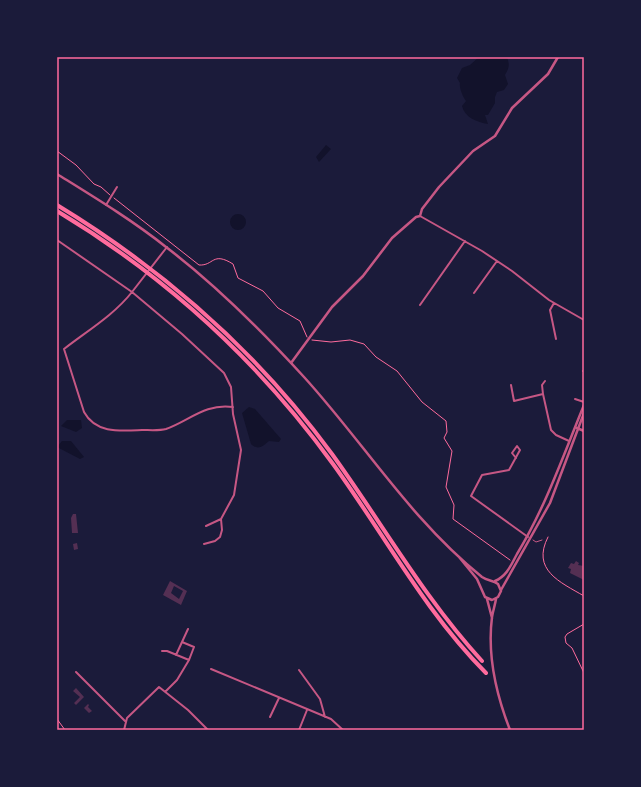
<svg xmlns="http://www.w3.org/2000/svg" width="641" height="787" viewBox="0 0 641 787" font-family="Rubik,sans-serif">
<rect width="100%" height="100%" fill="#1b1b3a"/>
<path fill="#12122b" d="M479,57H507C510,66 509,68 505,75L508,84L504,90L497,92L495,97V103L488,115H485L488,124C477,122 465,118 462,106L466,101C463,97 459,88 460,83L457,78L462,68L470,65Z
M326,145L331,149L319,162L316,157Z
M230 222a8 8 0 1 1 16 0a8 8 0 1 1-16 0Z
M249,407L255,409L281,439L279,442L269,441C263,446 258,451 251,444L242,413Z
M67,420H81L82,428L76,432L61,426Z
M62,441H71L84,457L80,459L57,447Z"/>
<path fill="#542f53" fill-rule="evenodd" d="M73,514H76L78,533H72L71,518Z
M77,543L78,549L74,550L73,544Z
M576,561L579,563L578,565L584,566V580L570,573L571,569L568,568L571,563L574,564Z
M170,581L187,591L181,605L163,595ZM174,586L183,591L179,599L171,593Z
M76,688L84,697L76,705L74,703L80,697L73,691Z
M88,704L89,705L88,707L92,711L89,713L84,708Z"/>
<g fill="none" stroke-linecap="round" stroke-linejoin="round">
<path stroke="#ff6b9d" stroke-width="1" d="M57,151L76,165L94,184L101,187L110,195
M114,198L199,265C214,266 212,251 233,264L238,278L263,291L278,308L300,321L307,337
M312,340L331,342L350,340L364,344L376,357L397,371L422,402L446,421L447,432L444,438L452,451L446,487L454,505L453,519L510,560
M548,537C531,570 560,582 584,596
M584,624L567,634L565,637L566,643L572,648L584,673
M57,719L65,730"/>
<path stroke="#c65784" stroke-width="1" d="M533,540L536,542L542,540"/>
<path stroke="#c65784" stroke-width="2" d="M106,205L117,187
M420,216L482,251L512,271L549,300L584,320
M57,240L132,292C114,315 87,331 64,349L84,412C96,434 121,431 142,430C149,430 159,431 166,429C189,421 205,403 233,407
M167,247L132,292L182,334L224,373L231,387L233,414L241,450L234,495L221,519L222,530L220,537L215,541L204,544
M474,293L497,261
M554,303L550,310L556,339
M420,305L465,241
M583,371H584
M511,385L514,401L543,394L542,385L545,381
M543,394L551,430L556,435L569,441
M575,399L584,402
M516,458L512,453L517,446L520,450L509,470L482,475L471,496L528,537
M206,526L221,519
M188,629L182,642L194,647L189,660
M162,651H167L189,660L177,680L166,691
M176,655L182,642
M211,669L331,719L343,730
M299,670L320,699L325,717
M76,672L125,721
M270,717L279,698
M124,730L127,718L159,687L188,710L208,730
M299,730L307,710"/>
<path stroke="#c65784" stroke-width="2.5" d="M57,174C94,197 132,220 166,247C216,285 261,330 304,377C364,443 411,520 482,577C488,581 493,580 498,584L501,591L498,597L492,600L485,597L477,579L459,557
M291,363L332,307L363,276L392,238L416,217L420,216L422,209L439,187L473,151L495,136L512,108L548,74L558,57
M577,428L584,431
M495,581C507,576 511,565 517,554C546,506 563,456 584,405
M501,590L550,503L584,413
M487,599L492,618
M496,599C495,605 493,611 492,617C487,656 496,694 510,730"/>
<path stroke="#ff6b9d" stroke-width="4" d="M57,205C164,270 258,353 332,454C382,523 424,598 482,661
M57,211C165,276 259,362 333,464C384,534 425,612 486,673"/>
</g>
<rect width="641" height="787" fill="none" stroke="#1b1b3a" stroke-width="116"/>
<rect x="58" y="58" width="525" height="671" fill="none" stroke="#ff6b9d" stroke-width="1.5"/>
</svg>
